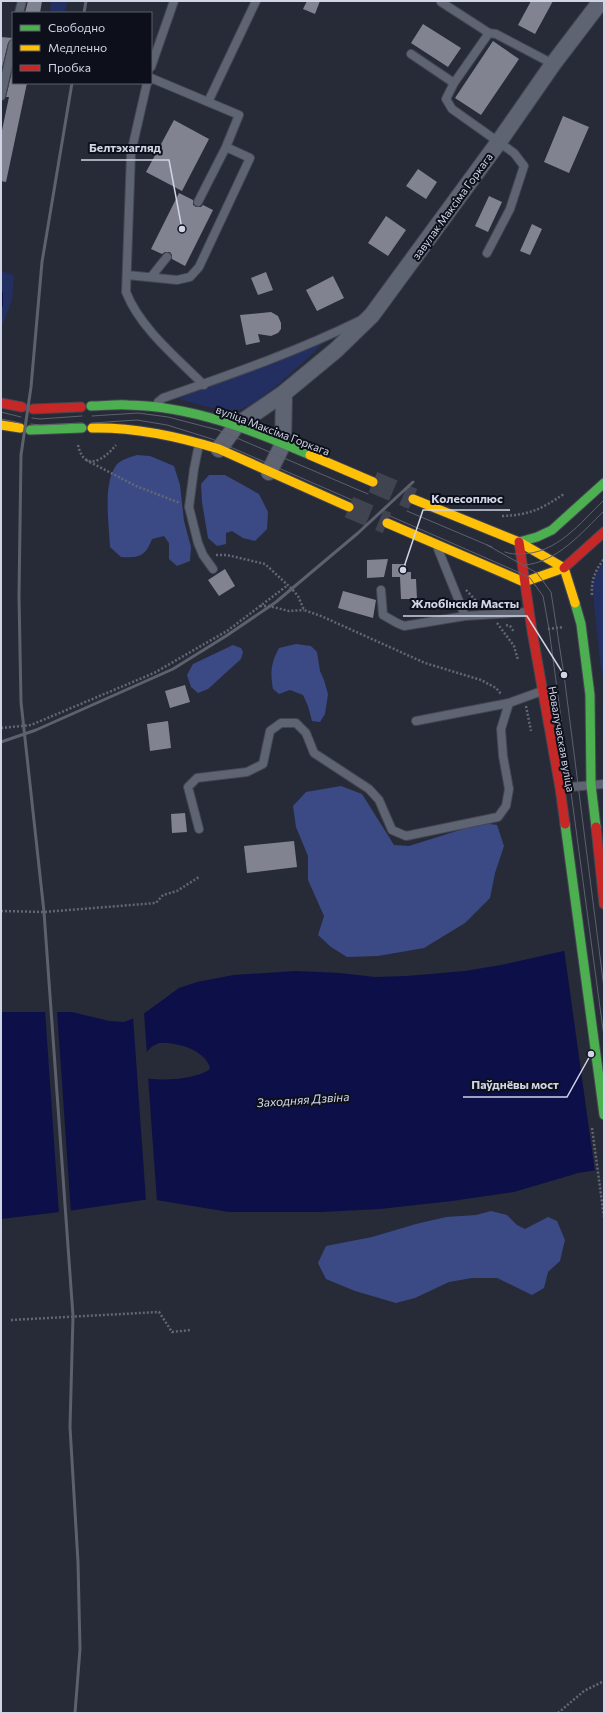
<svg xmlns="http://www.w3.org/2000/svg" width="605" height="1714" viewBox="0 0 605 1714" font-family="Commissioner,sans-serif">
<rect width="100%" height="100%" fill="#272a37"/>
<path fill="#232e61" d="M51,1H68L64,13H50Z
M1,271L14,275L12,300L1,329Z
M327,340C308,357 261,405 238,410C221,413 195,403 178,399Z
M604,561V682L600,662L592,585L594,578Z"/>
<path fill="#3b4a85" d="M137,455L150,456L174,466L180,485L184,521L191,547L190,561L177,566L169,559V543L164,536L152,539C145,557 139,558 121,557L110,547C109,524 103,486 115,467C120,459 129,458 137,455Z
M209,475H225L259,494L268,512L267,529L255,541L243,538L232,531L226,533V544L217,546L208,538L202,502L201,484Z
M296,644L311,646L317,652L320,671L324,680L328,694L325,714L320,722L312,721L308,706L303,695L290,690L279,694L273,689C270,672 271,663 279,648Z
M233,645L241,648L243,652L241,659L208,689L198,693L191,687L187,675L193,664Z
M341,786L362,794L394,845L409,846L482,823L497,825L504,846L495,873L490,898L465,923L424,948L378,956L347,957L331,947L318,935L324,916L308,880V856L296,827L293,806L306,792Z
M491,1211L507,1215L517,1225L525,1229L548,1217L557,1221L565,1240L560,1261L548,1272L544,1288L532,1295L497,1278H472L449,1282L415,1298L396,1303L355,1291L326,1279L318,1263L326,1246L372,1237L416,1224L446,1217L476,1215Z"/>
<path fill="#0d0f48" fill-rule="evenodd" d="M604,942V1169L578,1173L514,1192L452,1201L380,1209L321,1212H229L150,1199L68,1211L1,1219V1012H72L109,1021L124,1022L142,1015L179,988L197,982L234,975L296,971L340,973L375,977L407,976L465,971L501,965ZM159,1043C178,1042 203,1049 210,1067L209,1070C191,1080 164,1081 144,1078L140,1068C145,1055 146,1048 159,1043Z"/>
<path fill="#272a37" d="M604,940V1171L595,1172L564,949Z
M45,1010H57L71,1213L59,1214Z
M144,1012L147,1054L142,1068L146,1076H148L157,1201H146L133,1017Z"/>
<g fill="none" stroke-linecap="round" stroke-linejoin="round">
<path stroke="#0d0f48" stroke-width="4" d="M1,293V305"/>
</g>
<path fill="#818490" d="M28,1H42L40,13H25Z
M307,1H320L315,14L303,9Z
M531,1H553L535,34L518,25Z
M423,24L461,48L448,67L411,43Z
M1,37L13,38L8,43L1,72Z
M493,41L519,59L481,115L455,98Z
M13,68V83H27L6,182L1,181V135L9,97H6Z
M563,116L589,127L569,173L544,162Z
M174,120L209,139L182,191L146,172Z
M418,169L437,182L426,199L406,186Z
M179,193L193,200V205L196,207H201L203,205L213,210L185,266L172,259V255L170,252H165L162,254L151,249Z
M489,196L502,202L488,232L475,226Z
M386,216L406,230L388,256L368,243Z
M532,224L542,229L530,255L520,251Z
M266,272L273,290L258,295L251,278Z
M333,276L344,298L317,311L306,290Z
M271,312L278,316L281,323V329L278,333L271,336L258,334L260,342L246,345L240,315Z
M388,559L384,577L367,578V560Z
M392,564H406V572H411V579H416L417,599H401L400,577H392Z
M225,569L235,586L219,596L208,580Z
M343,591L376,600L373,618L338,608Z
M185,685L190,702L170,708L165,691Z
M168,721L171,748L150,751L147,724Z
M185,813L187,832L172,833L171,814Z
M294,841L297,867L247,873L244,846Z"/>
<g fill="none" stroke-linecap="round" stroke-linejoin="round">
<path stroke="#404451" stroke-width="22" stroke-dasharray="22 11" stroke-linecap="butt" d="M373,482L413,499
M349,507L387,523"/>
<g stroke="#444651" stroke-width="10">
<path id="lane" d="M441,2L489,33
M19,13L22,1
M411,54L454,83L489,33L496,34L553,64
M151,67L174,1
M147,83L131,153L126,292C140,328 177,358 204,385
M454,83L446,99L452,109L514,153L524,166L510,209L487,253
M1,96L13,44
M208,102L256,1
M198,202L226,147
M127,275L177,280L190,277L199,267L250,158L226,147L239,115L151,78
M151,277L167,257
M158,402L163,398C229,375 296,352 359,321
M199,444L194,469L189,507L198,543L203,555L213,569
M438,549L465,616
M381,590L383,615L397,623L404,626L465,616L529,612
M416,721L509,703L542,691
M560,788L604,784
M199,829L188,787L197,778L247,772L263,764L270,731L281,723H296L306,733L314,753L369,789L379,800L392,830L406,836L498,817L506,806L509,789L503,756L501,729L509,703"/>
</g>
<g stroke="#444651" stroke-width="18">
<path id="street" d="M219,449L236,426L284,393L336,350L372,315L498,143L553,64L601,1
M269,472L283,444L284,393"/>
</g>
<g stroke="#444651" stroke-width="11">
<path id="fast" d="M91,406C103,406 116,404 128,405C191,406 253,430 310,455
M30,430L82,428
M519,542L537,537L552,530L604,483
M575,603L581,624L590,695L591,785L596,827
M565,824L604,1115"/>
</g>
<g stroke="#444651" stroke-width="11">
<path id="slow" d="M1,425L20,428
M92,428C136,427 177,436 219,449L349,507
M310,455L373,482
M413,499L519,542L564,568L575,603
M387,523L524,582L564,568"/>
</g>
<g stroke="#444651" stroke-width="11">
<path id="jam" d="M1,403L22,407
M33,409L81,407
M519,542L532,631L560,788L565,824
M564,568L604,532
M596,827L604,904"/>
</g>
<path stroke="#636774" stroke-width="2.5" stroke-dasharray="2 2" stroke-linecap="butt" d="M78,445C84,472 103,461 116,445
M86,460L136,486L180,503
M502,516C530,515 541,509 564,494
M216,555H227L265,564L291,588L298,596L304,610L321,616L425,663L481,680L496,688L501,694
M466,590L480,605
M592,595C591,580 595,571 604,559
M260,606H269L289,611L304,610
M497,623L514,646L518,660
M506,625L510,626L514,632
M548,629L564,627
M526,706L531,731
M1,728L31,725L154,673L227,631L288,585
M1,911L44,912L156,903L163,895L177,891L199,877
M592,1128L604,1217
M11,1320L159,1312L172,1332L190,1330
M558,1713L584,1691L604,1681"/>
<use href="#lane" stroke="#5f6473" stroke-width="8"/>
<use href="#street" stroke="#5f6473" stroke-width="16"/>
<use href="#fast" stroke="#4caf50" stroke-width="9"/>
<use href="#slow" stroke="#ffc107" stroke-width="9"/>
<use href="#jam" stroke="#c62828" stroke-width="9"/>
<path stroke="#5d606d" stroke-width="1" d="M1,412L21,417
M92,416L138,413L168,417L218,430L368,494
M32,418L40,419L82,416
M1,419L20,423
M92,423L137,420L167,425L212,439L352,500
M31,424L41,425L82,423
M407,511L492,547
M390,516L518,572L530,578L543,596L549,629L604,1037
M487,545L537,573L551,592L564,675L604,988
M505,552C510,554 515,554 520,554C557,554 580,523 604,500
M524,565C557,563 582,532 604,511"/>
<path stroke="#5d606d" stroke-width="3" d="M84,13L86,1
M72,83L42,262L31,387L21,455L19,596L21,702L44,912L73,1316L70,1427L78,1562L80,1649L75,1713
M1,742L36,730L173,669L226,636L276,602L358,533L413,482"/>
</g>
<g text-anchor="middle" dominant-baseline="central" stroke-width="4" stroke-linejoin="round" paint-order="stroke">
<g font-size="11" fill="#d0d5e5" stroke="#0d101b">
<text transform="translate(452 206) rotate(-54)">завулак Максіма Горкага</text>
<text transform="translate(273 430) rotate(21)">вуліца Максіма Горкага</text>
<text transform="translate(562 739) rotate(80)">Новалучаская вуліца</text>
</g>
<g font-size="12" font-style="italic" fill="#d2d9ed" stroke="#0d101b">
<text transform="translate(303 1099) rotate(-4)">Заходняя Дзвіна</text>
</g>
</g>
<path fill="none" stroke="#d0d5e5" stroke-width="1.5" d="M182 229L169 160H81M403 570L423 510H510M564 675L527 616H403M591 1054L567 1097H463"/>
<g fill="#d0d5e5" stroke="#0d101b" stroke-width="1.5">
<circle cx="182" cy="229" r="4"/>
<circle cx="403" cy="570" r="4"/>
<circle cx="564" cy="675" r="4"/>
<circle cx="591" cy="1054" r="4"/>
</g>
<g font-size="12" text-anchor="middle" font-weight="bold" fill="#d0d5e5" stroke="#0d101b" stroke-width="4" stroke-linejoin="round" paint-order="stroke">
<text x="125" y="152">Белтэхагляд</text>
<text x="467" y="503">Колесоплюс</text>
<text x="465" y="608">Жлобінскія Масты</text>
<text x="515" y="1089">Паўднёвы мост</text>
</g>
<rect width="605" height="1714" fill="none" stroke="#d0d5e5" stroke-width="4"/>
<rect x="12" y="12" width="140" height="72" fill="#0d101b" stroke="#5b5f6c"/>
<rect x="20" y="25" width="20" height="6" fill="#4caf50" stroke="#5b5f6c"/>
<text x="48" y="32" font-size="12" fill="#d0d5e5">Свободно</text>
<rect x="20" y="45" width="20" height="6" fill="#ffc107" stroke="#5b5f6c"/>
<text x="48" y="52" font-size="12" fill="#d0d5e5">Медленно</text>
<rect x="20" y="65" width="20" height="6" fill="#c62828" stroke="#5b5f6c"/>
<text x="48" y="72" font-size="12" fill="#d0d5e5">Пробка</text>
</svg>
